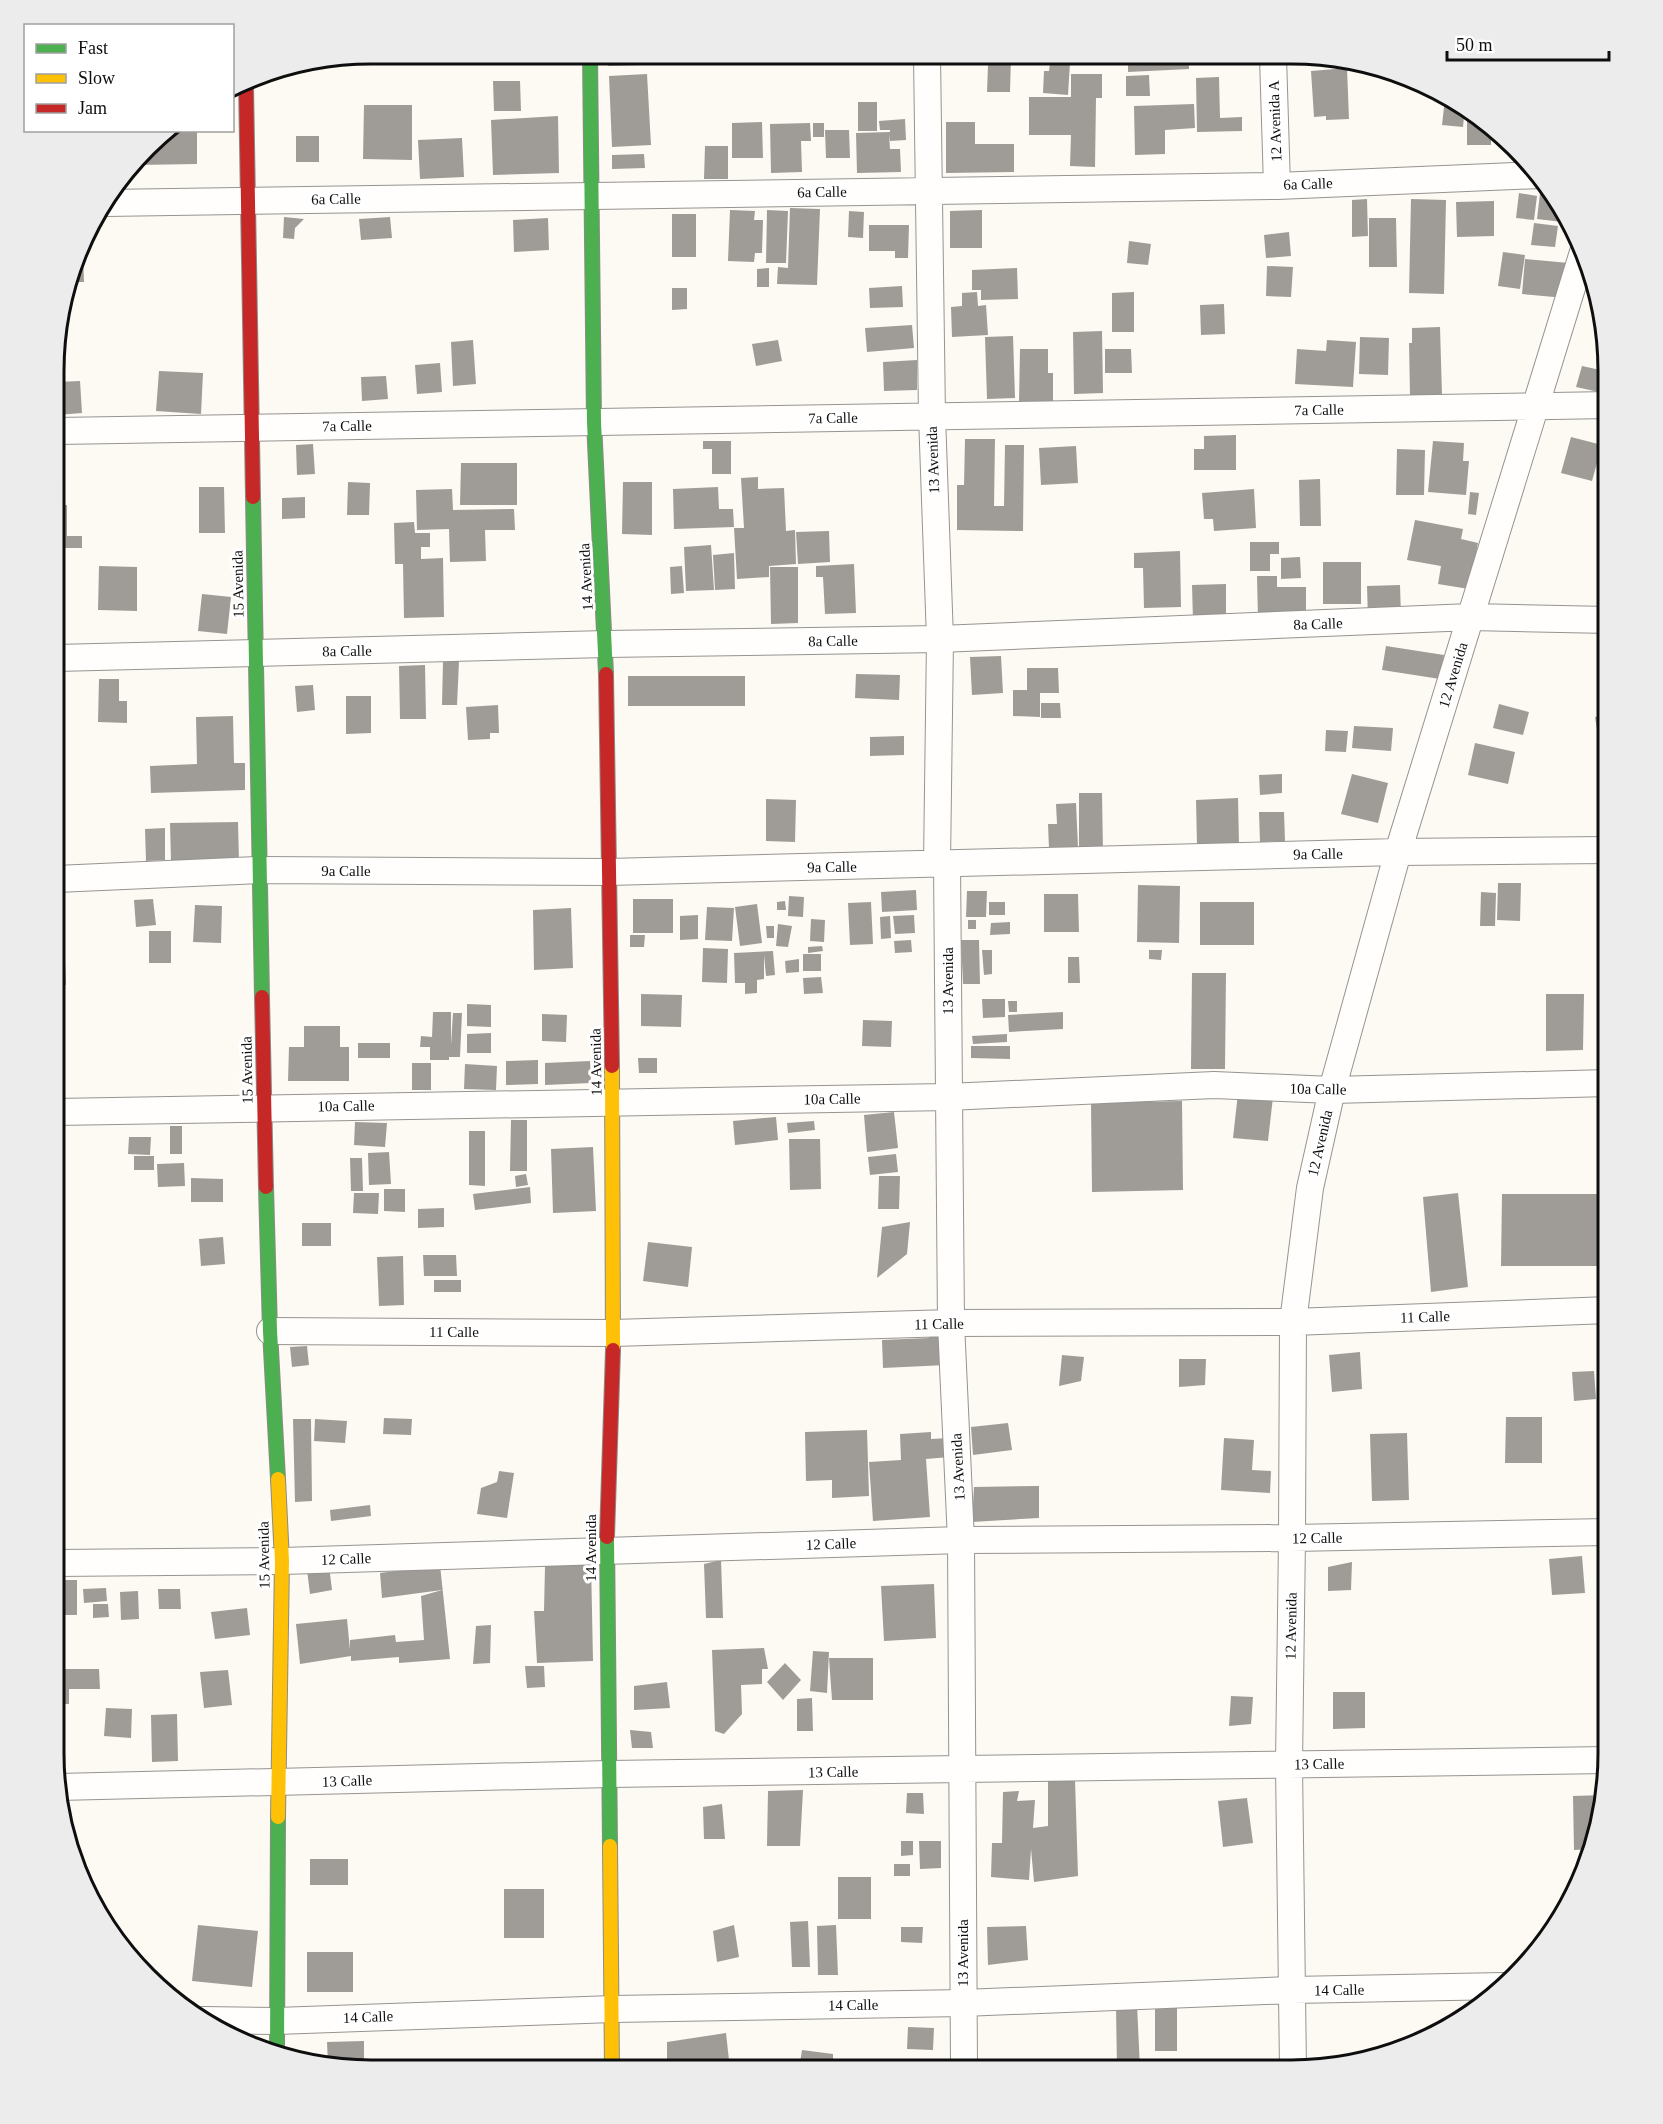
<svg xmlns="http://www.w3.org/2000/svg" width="1663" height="2124" viewBox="0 0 1663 2124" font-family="'Times New Roman',serif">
<rect width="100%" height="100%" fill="#fcfaf2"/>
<path fill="#9f9c98" d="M607,55H640V65L608,66Z
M997,56H1011L1010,92H987L988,65H997Z
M1128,56H1189V69L1128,72Z
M1050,62L1070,63L1068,95L1043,93L1044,71H1049Z
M1352,62L1367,66H1352Z
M1347,68L1349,119L1326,120V116L1314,117L1311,71Z
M647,74L651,145L612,147L609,76Z
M1071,74H1102V98H1096L1095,167L1070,166L1071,135H1029V97H1071Z
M1149,75L1150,96H1126V76Z
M1219,77L1220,118L1242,117V131L1197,132L1196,78Z
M493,81H520L521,111H494Z
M1445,98L1451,99L1465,106L1463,127L1442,125Z
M858,102H877V131H858Z
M1194,104L1195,128L1165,130V154L1135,155L1134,106Z
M364,105H412V160L363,159Z
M1467,107L1491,127V145H1467Z
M558,116L559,173L493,175L491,120Z
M905,119L906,140L890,141L889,134L890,149H900L901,172L857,173L856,133L890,132V130H880L879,121Z
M762,122L763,158H732V123Z
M946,122H975V144H1014V172L946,173Z
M810,123L811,141H801L802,172L771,173L770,124Z
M813,123H824V137H813Z
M825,130H849L850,158H826Z
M197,131V164L136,165L163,132Z
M296,136H319V162H296Z
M462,138L464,177L420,179L418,140Z
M705,146H728V179H704Z
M644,154L645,168L612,169V155Z
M1541,185L1547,186L1567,213L1571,223L1537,219Z
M1519,193L1537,196L1534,220L1516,218Z
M1367,199L1368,236L1352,237V200Z
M1411,199L1446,200L1444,294L1409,293Z
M1494,201V236L1457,237L1456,202Z
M790,208L820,209L817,285L777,284L778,267L788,268Z
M730,210L755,211L754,220H763L762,253H755L754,262L728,261Z
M767,210L788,211L786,263H766Z
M982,210V248H950V211Z
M849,211L864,212L863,238L848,237Z
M672,214H696V257H672Z
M284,217L304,219L295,228L294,239L283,238Z
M390,217L392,238L361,240L359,219Z
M548,218L549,250L514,252L513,220Z
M1369,218H1396L1397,267H1369Z
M1534,223L1558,226L1555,247L1531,245Z
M869,225H909L908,258H895V251H869Z
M1289,232L1291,256L1266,258L1264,235Z
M1129,241L1151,244L1148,265L1127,263Z
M83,252L84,282H73Z
M1503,252L1525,255L1520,289L1498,286Z
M1525,259L1569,263L1565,298L1522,294Z
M1267,266L1293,267L1291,297L1266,296Z
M769,268V287H757V269Z
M1017,268L1018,299L981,300V290H972V270Z
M902,286L903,307L870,308L869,288Z
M672,288H687V309L672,310Z
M977,292L978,306L986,305L988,335L952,337L951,307L962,306V293Z
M1134,292V332H1112V293Z
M1224,304L1225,334L1201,335L1200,305Z
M1601,316H1602L1609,368H1605V361L1597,360Z
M912,325L914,348L867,352L865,328Z
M1440,327L1442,395H1410L1409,343H1412V328Z
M1102,331L1103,393L1074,394L1073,332Z
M1013,336L1015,398L987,399L985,337Z
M1360,337L1389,338L1388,375L1359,374Z
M473,340L476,384L453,386L451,342Z
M778,340L782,361L756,366L752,344Z
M1327,340L1356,342L1353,387L1295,384L1297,349L1326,351Z
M1020,349H1048V373H1053V411L1019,402Z
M1105,349H1131L1132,373H1105Z
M917,360V390L884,391L883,362Z
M440,363L442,392L417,394L415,365Z
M1582,366L1605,371L1599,392L1576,387Z
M159,371L203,373L201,414L156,411Z
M386,376L388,399L362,401L361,377Z
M80,381L82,413L57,415V382Z
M1236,435V470H1194V449H1204V436Z
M1571,437L1602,445L1592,481L1561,473Z
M965,439H995L994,506H1004L1005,445H1024L1023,531L957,530V485H964Z
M703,441H731V474H712V449H703Z
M1433,441L1464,443L1463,461H1469L1466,495L1428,492Z
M313,444L315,474L297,475L296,445Z
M1076,446L1078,483L1041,485L1039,448Z
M1397,449L1425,450L1424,495H1396Z
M461,463H517V505H460Z
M758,477V489L784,488L786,531L795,530L796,564L769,566V577L737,579L734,528H744L741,478Z
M1320,479L1321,526H1300L1299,480Z
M348,482L370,483L369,515H347Z
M623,482H652V535L622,534Z
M199,487H224L225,533H199Z
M718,487L719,509H733L734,527L674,529L673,489Z
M452,489L453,510L514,509L515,530H485L486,561L450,562L449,529L417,530L416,490Z
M1254,489L1256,528L1214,531L1213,519H1204L1202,493Z
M1470,492L1479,493L1476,515L1468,514Z
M305,497V518L282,519V498Z
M56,505H67V536H82V548H56Z
M1415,520L1463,529L1461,539L1478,543L1469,589L1438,584L1441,566L1407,560Z
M414,522L415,533H430V547H421V559L443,558L444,617L404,618L403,564H395L394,523Z
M829,531L830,562L798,564L796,532Z
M1250,542H1279V554H1270V571H1250Z
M711,545L714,590L686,591L684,547Z
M1180,551L1181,607L1144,608L1143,568H1134V553Z
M734,553L735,589L715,590L713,555Z
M1300,557L1301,578L1281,579V558Z
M1323,562H1361V604H1323Z
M854,564L856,613L825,614L823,577H816V566Z
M99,566L137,567V611L98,610Z
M682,566L684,593L671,594L670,567Z
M770,567H798V623L771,624Z
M1257,576H1277V587H1306V618L1258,619Z
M1226,584V620L1193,621L1192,585Z
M1400,585L1401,617L1368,619L1367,586Z
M202,594L231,597L227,634L198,631Z
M1386,646L1444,655L1440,679L1382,670Z
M1001,656L1003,693L972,695L970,657Z
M443,661H459L457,705H442Z
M425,665L426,719H400L399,666Z
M1027,668H1058L1059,693H1040V717L1013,716V690H1027Z
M856,674L900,675L899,700L855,698Z
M628,676H745V706H628Z
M99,679H119V701H127V723L98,722Z
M313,685L315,710L297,712L295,686Z
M346,696H371V733L346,734Z
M1041,703H1060L1061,718H1041Z
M1499,704L1529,712L1523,735L1493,728Z
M498,705L499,733H490V739L468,740L466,707Z
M1609,715V733L1598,735L1595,717Z
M233,716L234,763H245V790L151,793L150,766L197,764L196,717Z
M1354,726L1393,728L1391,751L1352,748Z
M1326,730L1348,731L1346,752L1325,751Z
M904,736V755L870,756V737Z
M1475,743L1515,752L1508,784L1468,775Z
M1282,774V793L1260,795L1259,775Z
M1352,774L1388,783L1378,823L1341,814Z
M1079,793H1102L1103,852H1079Z
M1238,798L1239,844L1197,845L1196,800Z
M766,799L796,800L795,842L766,841Z
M1076,803L1078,847L1049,849L1048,824H1057L1056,804Z
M1259,812H1284L1285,841L1260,842Z
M238,822L239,861L171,862L170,823Z
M165,828V860L146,861L145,829Z
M1498,883H1521L1520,921L1497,920Z
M1138,885L1180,886L1179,943L1137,942Z
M916,890L917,910L882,912L881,892Z
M967,891H987L986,917H966Z
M1481,892L1496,893L1495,926H1480Z
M1044,894H1078L1079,932H1044Z
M56,896H57L59,927H56Z
M789,896L804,897L803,917L788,916Z
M153,899L156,925L136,927L134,900Z
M633,899H673V933H633Z
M785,901L786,910H777V902Z
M871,902L873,944L850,945L848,903Z
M989,902H1005V915H989Z
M1200,902H1254V945H1200Z
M757,904L762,943L740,946L735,907Z
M195,905L222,906L221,943L193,942Z
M707,907L734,908L732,941L705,940Z
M571,908L573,968L534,970L533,910Z
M698,915V939L680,940V916Z
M914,915L915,933L895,934L893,916Z
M890,916L891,938L881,939L880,917Z
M811,919L825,920L824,942L810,941Z
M968,920H976V929H968Z
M1010,922V934L990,935L991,923Z
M778,924L792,926L788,947L776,946Z
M766,926H774V938H767Z
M149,931H171V963H149Z
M56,933H64L66,985H55Z
M630,935H645L644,947H630Z
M911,940L912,952L895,953L894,941Z
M961,940H979L980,984H963Z
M822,946L823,951L808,953V947Z
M703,948L728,949L727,983L702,982Z
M982,950H992V974L984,975Z
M1149,950H1162L1161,960L1149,959Z
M773,951L775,975L766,976L764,955V979L757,980V993L745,994V983H735L734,953Z
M803,954H821V971H803Z
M1068,957H1079L1080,983H1068Z
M799,959V972L786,973L785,961Z
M1192,973H1226L1225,1069H1191Z
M821,977L823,993L804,994L803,978Z
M641,994L682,995L681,1027L641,1026Z
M1546,994H1584L1583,1050L1546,1051Z
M982,999H1005V1017L983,1018Z
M1008,1001H1017V1012H1009Z
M467,1004L491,1005V1027L467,1026Z
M433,1012H451V1045L453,1013H462L460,1057H449V1060H430V1047H420L421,1036L432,1037Z
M1063,1012V1029L1009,1032L1008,1015Z
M542,1014L567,1015L566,1042L542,1041Z
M863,1020L892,1021L891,1047L862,1046Z
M304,1026H340V1047H349V1081H288L289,1047H304Z
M491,1033V1053H467V1034Z
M1007,1034V1042L973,1044L972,1036Z
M358,1043H390V1058H358Z
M971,1046H1010V1059L971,1058Z
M638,1058H657V1073H639Z
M538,1060V1084L506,1085V1061Z
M590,1061L591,1083L545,1085V1063Z
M412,1063H431V1090H412Z
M465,1064L497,1066L496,1090L464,1089Z
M1238,1093L1273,1097L1268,1141L1233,1138Z
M1182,1101L1183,1190L1092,1192L1091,1103Z
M894,1112L898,1148L867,1152L864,1115Z
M776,1117L778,1140L735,1145L733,1121Z
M511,1120H527V1171H510Z
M814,1121L815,1130L788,1133L787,1123Z
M355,1122L387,1123L385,1147L354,1145Z
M170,1126H182V1154H170Z
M469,1131H485V1186L469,1185Z
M129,1137H151L150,1155L128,1154Z
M789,1139H820L821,1189L790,1190Z
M593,1147L596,1211L553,1213L551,1149Z
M389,1152L391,1184L369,1185L368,1153Z
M896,1154L898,1172L870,1175L868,1157Z
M134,1156H154V1170H134Z
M350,1158H362L363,1191H351Z
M184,1163L185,1186L158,1187L157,1164Z
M526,1174L528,1185L516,1187L515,1176Z
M879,1176H900L899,1209H878Z
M191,1178L223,1179V1202H191Z
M530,1187L531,1203L475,1210L473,1194Z
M384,1189H405V1212L384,1211Z
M354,1193H379L378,1214L353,1213Z
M1458,1193L1468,1287L1431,1292L1423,1197Z
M1502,1194H1604V1266H1501Z
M444,1208V1227L418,1228V1209Z
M910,1222L907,1254L877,1278L882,1227Z
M302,1223H331V1246H302Z
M223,1237L225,1264L201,1266L199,1239Z
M648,1242L692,1247L688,1287L643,1281Z
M423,1255H456L457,1276H424Z
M403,1256L404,1305L379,1306L377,1257Z
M434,1280H461V1292H434Z
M944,1329L946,1365L883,1368L882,1340L929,1338L928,1330Z
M307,1346L309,1365L292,1367L290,1347Z
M1360,1352L1362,1389L1332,1392L1329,1355Z
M1062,1355L1084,1357L1081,1381L1059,1386Z
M1179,1359H1206L1205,1385L1179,1387Z
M1594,1371L1596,1399L1574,1401L1572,1372Z
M1506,1417H1542V1463H1505Z
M384,1418L412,1419L411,1435L383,1434Z
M293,1419H311L312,1501L295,1502Z
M315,1419L347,1421L345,1443L314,1441Z
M1008,1423L1012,1450L973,1455L971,1427Z
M867,1430L869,1496L832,1498V1480L806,1481L805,1432Z
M931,1432V1439L949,1438L950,1457L926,1459L930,1517L873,1521L869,1462L901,1460L900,1434Z
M1407,1433L1409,1500L1372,1501L1370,1434Z
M1224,1438L1254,1440L1252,1470L1271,1471L1270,1493L1221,1490Z
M499,1471L514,1473L507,1518L477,1514L481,1488L497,1482Z
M1039,1486V1518L972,1522L974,1487Z
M370,1505L371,1516L331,1521L330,1510Z
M1582,1556L1585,1593L1552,1595L1549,1559Z
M721,1560L723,1618H706L704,1564Z
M591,1562L593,1661L537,1663L534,1611H544L545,1566Z
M1352,1562L1351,1590L1328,1591V1567Z
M440,1565L450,1659L399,1663V1657L351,1661V1656L300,1664L296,1624L347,1619L350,1650V1640L395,1635L396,1642L424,1640L421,1596L442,1590L382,1598L380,1573Z
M329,1566L332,1590L310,1594L307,1570Z
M54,1580H77V1615H54Z
M934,1584L936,1638L884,1641L881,1586Z
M106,1588L107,1601L84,1603L83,1589Z
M158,1589H180L181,1609H159Z
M138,1591L139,1619L121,1620L120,1592Z
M93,1604H108L109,1617L93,1618Z
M247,1608L250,1635L215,1639L211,1612Z
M491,1625L490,1663L473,1664L476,1626Z
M764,1648L768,1669H762V1684L741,1685L742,1714L724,1734L715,1731L712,1650Z
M813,1651L829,1652L827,1693L810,1691Z
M829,1658H873V1700H832Z
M785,1663L801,1680L783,1700L767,1682Z
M525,1666H544L545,1687L527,1688Z
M54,1669H99L100,1689H69V1704H54Z
M228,1670L232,1705L204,1708L200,1672Z
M667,1682L670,1708L634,1710V1686Z
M1333,1692H1365V1728L1333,1729Z
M1231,1696L1253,1697L1251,1724L1229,1726Z
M812,1698L813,1731H797V1699Z
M106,1708L132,1709L131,1738L104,1736Z
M177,1714L178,1761L152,1762L151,1715Z
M630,1730L651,1732L653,1748H632Z
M1075,1779L1078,1876L1034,1882L1031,1849L1029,1880L991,1877L992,1843H1002L1003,1792L1019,1791L1017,1801L1035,1800L1033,1828L1048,1826V1781Z
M803,1790L800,1846H767L768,1791Z
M907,1793H923L924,1814L906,1813Z
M1605,1795L1598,1835L1592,1849L1574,1850L1573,1796Z
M1247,1798L1253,1843L1223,1847L1218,1801Z
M722,1804L725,1839H704L703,1807Z
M901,1841H913V1855L901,1856Z
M919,1841H941V1868L920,1869Z
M310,1859H348V1885H310Z
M894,1864H910V1876H894Z
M838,1877H871V1919H838Z
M504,1889H544V1938H504Z
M808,1921L810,1967H792L790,1922Z
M198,1925L258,1931L252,1987L192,1981Z
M734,1925L739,1957L717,1962L713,1931Z
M836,1925L838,1975H818L817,1926Z
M1026,1926L1028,1960L988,1965L987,1927Z
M901,1927H923L922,1943L901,1942Z
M307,1952H353V1992H307Z
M1137,2004L1140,2069H1117L1116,2007Z
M1155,2006H1177V2051H1155Z
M908,2027L934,2028L933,2050L907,2049Z
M726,2033L730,2069H667V2042Z
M364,2041V2069H350L328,2065L327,2042Z
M802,2050L833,2054V2069H799Z"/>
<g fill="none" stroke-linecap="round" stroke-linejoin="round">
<g stroke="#959491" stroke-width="28">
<path id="street" d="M927,56L932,416L940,639L937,864
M1273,57L1277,186
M105,203L1277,186L1540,175
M57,431L1609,405
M56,658L606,644L940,639L1471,617L1609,620
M947,864L951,1323L961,1540L964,2069
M56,879L259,870L608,872L1398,852L1609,850
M55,1112L948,1097L1214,1085L1332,1090L1609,1083
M270,1331L613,1333L951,1323L1293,1322L1609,1310
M54,1563L282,1561L961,1540L1292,1538L1608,1532
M58,1787L610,1774L1608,1760
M203,2020L276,2021L613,2009L963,2003L1292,1990L1504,1986
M1293,2069L1289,1765L1292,1538L1293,1322L1310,1188L1332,1090L1398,852L1583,252"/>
</g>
<g stroke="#8c8b87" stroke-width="16">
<path id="fast" d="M590,55L594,422L606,674
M253,497L262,997
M266,1187L270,1331L278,1479
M607,1537L610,1846
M277,2055L278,1817"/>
</g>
<g stroke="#8c8b87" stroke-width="16">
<path id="slow" d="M612,1066L613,1350
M278,1479L282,1561L278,1817
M610,1846L612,2069"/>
</g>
<g stroke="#8c8b87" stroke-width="16">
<path id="jam" d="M246,84L253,497
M606,674L612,1066
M262,997L266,1187
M607,1537L613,1350"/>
</g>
<use href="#street" stroke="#fffefd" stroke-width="26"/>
<use href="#fast" stroke="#4caf50" stroke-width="14"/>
<use href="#slow" stroke="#ffc107" stroke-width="14"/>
<use href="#jam" stroke="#c62828" stroke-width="14"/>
</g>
<g text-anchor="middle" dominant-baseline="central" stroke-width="6" stroke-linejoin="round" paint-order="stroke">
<g font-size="15" fill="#0e0e0e" stroke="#fff">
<text transform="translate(1275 121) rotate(-92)">12 Avenida A</text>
<text transform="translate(1308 184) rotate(-2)">6a Calle</text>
<text transform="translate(822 192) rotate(-1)">6a Calle</text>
<text transform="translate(336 199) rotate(-1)">6a Calle</text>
<text transform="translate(1319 410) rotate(-1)">7a Calle</text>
<text transform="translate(833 418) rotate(-1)">7a Calle</text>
<text transform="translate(347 426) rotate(-1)">7a Calle</text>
<text transform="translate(933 460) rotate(-92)">13 Avenida</text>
<text transform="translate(586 577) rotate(-93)">14 Avenida</text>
<text transform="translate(238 584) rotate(-91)">15 Avenida</text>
<text transform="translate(1318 624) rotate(-2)">8a Calle</text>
<text transform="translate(833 641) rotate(-1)">8a Calle</text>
<text transform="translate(347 651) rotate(-1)">8a Calle</text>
<text transform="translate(1453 675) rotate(-73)">12 Avenida</text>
<text transform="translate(1318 854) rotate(-1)">9a Calle</text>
<text transform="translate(832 867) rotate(-1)">9a Calle</text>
<text x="346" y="871">9a Calle</text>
<text transform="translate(948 981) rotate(-90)">13 Avenida</text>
<text transform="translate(596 1062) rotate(-91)">14 Avenida</text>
<text transform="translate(247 1070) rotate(-91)">15 Avenida</text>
<text transform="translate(1318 1089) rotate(1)">10a Calle</text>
<text transform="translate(832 1099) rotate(-1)">10a Calle</text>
<text transform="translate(346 1106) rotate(-1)">10a Calle</text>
<text transform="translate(1320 1143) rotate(-77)">12 Avenida</text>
<text transform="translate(1425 1317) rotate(-2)">11 Calle</text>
<text transform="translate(939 1324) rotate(-1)">11 Calle</text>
<text x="454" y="1332">11 Calle</text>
<text transform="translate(958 1467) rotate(-93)">13 Avenida</text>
<text transform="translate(1317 1538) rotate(-1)">12 Calle</text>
<text transform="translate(831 1544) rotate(-2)">12 Calle</text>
<text transform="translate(591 1548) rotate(-90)">14 Avenida</text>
<text transform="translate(264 1555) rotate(-91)">15 Avenida</text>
<text transform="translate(346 1559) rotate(-2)">12 Calle</text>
<text transform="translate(1291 1626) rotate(-89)">12 Avenida</text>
<text transform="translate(1319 1764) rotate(-1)">13 Calle</text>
<text transform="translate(833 1772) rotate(-1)">13 Calle</text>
<text transform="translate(347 1781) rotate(-2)">13 Calle</text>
<text transform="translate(963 1953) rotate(-90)">13 Avenida</text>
<text transform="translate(1339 1990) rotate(-1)">14 Calle</text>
<text transform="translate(853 2005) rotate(-1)">14 Calle</text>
<text transform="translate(368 2017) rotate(-2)">14 Calle</text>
</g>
</g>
<path d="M0 0H1663V2124H0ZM371 64H1291A307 307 0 0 1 1598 371V1753A307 307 0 0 1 1291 2060H371A307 307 0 0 1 64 1753V371A307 307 0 0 1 371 64Z" fill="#ececec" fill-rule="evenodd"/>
<path fill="none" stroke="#0e0e0e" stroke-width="3" d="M371 64H1291A307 307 0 0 1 1598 371V1753A307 307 0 0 1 1291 2060H371A307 307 0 0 1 64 1753V371A307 307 0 0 1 371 64Z"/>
<rect x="24" y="24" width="210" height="108" fill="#ffffff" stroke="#9f9f9f" stroke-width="1.5"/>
<rect x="36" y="44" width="30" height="9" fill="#4caf50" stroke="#9f9f9f" stroke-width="1.5"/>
<text x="78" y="54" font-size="18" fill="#0e0e0e">Fast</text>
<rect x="36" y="74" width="30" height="9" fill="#ffc107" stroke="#9f9f9f" stroke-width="1.5"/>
<text x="78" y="84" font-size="18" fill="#0e0e0e">Slow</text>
<rect x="36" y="104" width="30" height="9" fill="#c62828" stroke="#9f9f9f" stroke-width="1.5"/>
<text x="78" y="114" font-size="18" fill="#0e0e0e">Jam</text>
<path d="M1447 51v9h162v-9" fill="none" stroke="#0e0e0e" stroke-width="3"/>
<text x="1456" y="51" font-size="18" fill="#0e0e0e" stroke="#ffffff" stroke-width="4.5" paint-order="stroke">50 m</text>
</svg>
